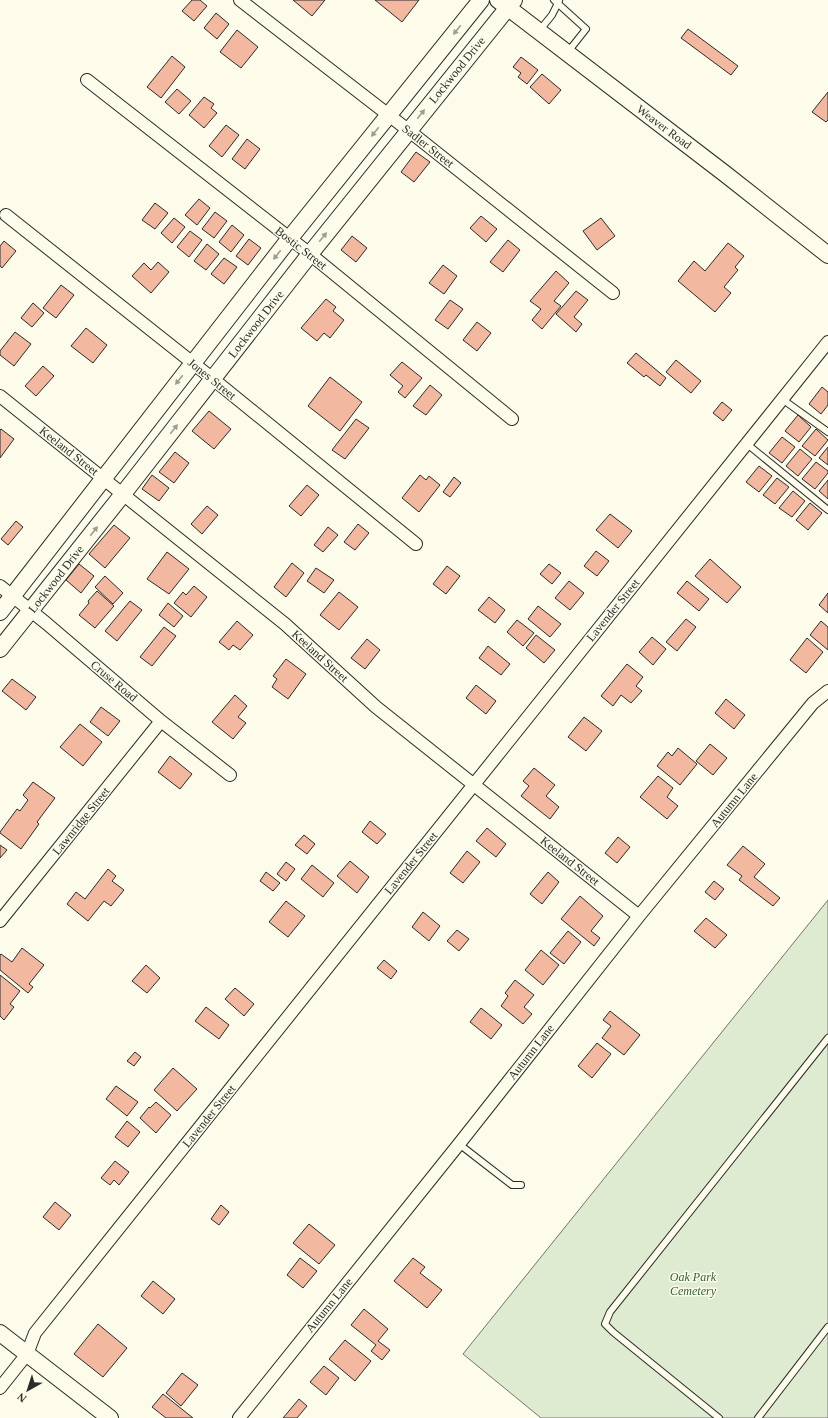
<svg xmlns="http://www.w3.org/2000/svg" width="828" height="1418" viewBox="0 0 828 1418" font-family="Georgia,serif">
<rect width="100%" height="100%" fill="#fdfbea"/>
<path fill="#deebd1" stroke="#74746e" d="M828,900V1418H541L463,1354Z"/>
<path fill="#f2b8a0" stroke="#2b2b2b" d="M192,0H200L207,6L194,21L182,11Z
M293,0H325L312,16Z
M375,0H419L402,22Z
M216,13L229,24L217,39L204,28Z
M688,29L738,66L731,75L681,38Z
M237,30L258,47L241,68L220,52Z
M172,56L185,67L161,98L147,87Z
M521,57L538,70L527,84L518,77L521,73L513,67Z
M542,74L561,90L549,104L530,87Z
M177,89L191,101L179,114L165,102Z
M828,92V120L826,122L812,112Z
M204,97L214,104L211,108L217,113L204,128L189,115Z
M226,125L239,135L222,157L209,146Z
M247,139L260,149L245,169L232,159Z
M416,152L430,162L414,182L401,172Z
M199,199L210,208L197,225L185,215Z
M155,203L168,213L155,229L142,220Z
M215,212L227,221L214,238L202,229Z
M481,216L497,229L486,242L470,228Z
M174,218L185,227L172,243L161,233Z
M601,218L615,236L597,250L583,231Z
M232,225L244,235L231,252L219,242Z
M190,231L202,240L189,257L177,247Z
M352,236L367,248L356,262L341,250Z
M249,239L261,248L248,265L236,256Z
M508,240L520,250L503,272L490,262Z
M4,241L16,251L2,268L0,266V246Z
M728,243L744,256L735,267L738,270L724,287L731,293L715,312L678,281L694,261L705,271Z
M207,244L219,254L206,270L194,261Z
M224,258L237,267L224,284L211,274Z
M158,262L169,272L151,293L132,276L144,263L151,270Z
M443,265L457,276L444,294L429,283Z
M556,271L569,283L554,301L561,306L542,329L532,320L541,309L530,301Z
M61,285L74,295L56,318L43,308Z
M576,291L588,300L574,317L582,324L576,332L556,314Z
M326,299L336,307L333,311L344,320L330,338L324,333L317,341L301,328Z
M450,300L463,309L448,329L435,320Z
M33,303L44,313L32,327L21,318Z
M477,322L491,333L477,351L463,340Z
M86,328L107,345L93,363L71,346Z
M15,332L31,344L14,366L0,355V351Z
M636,353L666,378L660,386L646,375L644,377L627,363Z
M676,360L701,381L691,393L666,372Z
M402,362L422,378L405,398L398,392L403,386L390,375Z
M43,366L54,376L36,396L25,386Z
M330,377L362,402L340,431L308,406Z
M430,385L442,395L426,415L413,406Z
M822,387L828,392V405L821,414L809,404Z
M722,402L732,410L723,421L713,413Z
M209,411L231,429L214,449L192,431Z
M798,415L811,427L799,442L785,431Z
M356,419L369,428L345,459L332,450Z
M1,429L14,439L0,458V430Z
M816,429L828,440L815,456L802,446Z
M782,437L795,447L782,463L769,453Z
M828,447V465L819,458Z
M800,449L812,459L798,476L786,466Z
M175,452L189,463L174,483L159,472Z
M816,462L828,471V473L815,489L802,479Z
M759,466L772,476L759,492L746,482Z
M152,475L169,488L159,501L142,489Z
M420,475L426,480L429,476L440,485L419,512L402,498Z
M454,477L461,483L450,497L443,492Z
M777,478L789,487L775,504L763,495Z
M828,480V499L819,491Z
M307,485L319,495L301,516L289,506Z
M793,491L805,501L792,517L779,508Z
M810,503L822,513L808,530L796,520Z
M207,506L218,515L202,534L191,524Z
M610,514L632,531L618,548L596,530Z
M16,521L23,527L8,545L1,539Z
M358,524L369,533L355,550L344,542Z
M114,525L130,538L105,568L89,554Z
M328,527L338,535L323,552L314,545Z
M596,551L609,561L597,576L584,566Z
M167,552L189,569L169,594L147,579Z
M710,559L741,587L727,603L695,576Z
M292,563L304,573L286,597L274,587Z
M79,564L94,576L81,593L66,580Z
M549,564L561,573L552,584L540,574Z
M447,566L460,576L446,594L433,584Z
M316,568L334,580L324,593L307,581Z
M105,576L123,593L113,604L95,587Z
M569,581L584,593L570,610L555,598Z
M687,581L709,599L699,611L677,593Z
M194,586L207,597L191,617L174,603L183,592L186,595Z
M97,591L114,606L95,628L79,615L89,603L88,601Z
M339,592L358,607L339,630L320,615Z
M828,593V613L819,605Z
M489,597L505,610L495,623L478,610Z
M130,601L142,610L117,641L105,631Z
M168,603L183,616L174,627L159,615Z
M538,606L561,624L550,637L528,619Z
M686,619L696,627L677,651L666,642Z
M517,620L534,633L523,646L507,632Z
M237,621L253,635L240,650L233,645L229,650L219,642Z
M821,621L828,627V650L810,635Z
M164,627L176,636L152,666L140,657Z
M536,635L555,650L544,663L526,648Z
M652,637L666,649L653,665L639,652Z
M807,638L823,652L806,673L790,660Z
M367,639L380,650L365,669L351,658Z
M488,646L510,664L501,675L479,658Z
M286,659L306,674L288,699L272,687L277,679L273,676Z
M627,664L643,677L636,686L642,691L631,703L621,695L613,706L601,696Z
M12,679L36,697L26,710L2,691Z
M476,685L496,701L486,714L466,698Z
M235,695L247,706L238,717L246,723L233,739L212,722Z
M726,699L745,715L734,729L715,713Z
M101,707L120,721L108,736L90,722Z
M584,717L602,731L586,751L568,737Z
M80,724L102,742L83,766L60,747Z
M710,744L727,758L713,775L696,761Z
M678,748L697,764L680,785L657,766L668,752L672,756Z
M170,756L192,774L180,789L158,772Z
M534,768L555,785L546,796L559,807L550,819L521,796L529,786L523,781Z
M658,776L673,788L667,797L678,806L667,819L640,797Z
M33,782L55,798L37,822L39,824L21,849L0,833V832L17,809L20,811L28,800L23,795Z
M370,821L386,834L377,844L362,832Z
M487,828L506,844L496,857L476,841Z
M304,835L315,844L307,854L295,845Z
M618,837L630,847L617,863L605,853Z
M0,845L7,850L0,858Z
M743,846L765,864L754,877L780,898L773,906L739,880L742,876L727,865Z
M467,851L480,862L463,883L450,873Z
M350,861L369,877L357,893L337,876Z
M286,862L295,869L286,881L277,874Z
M312,865L334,883L323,897L301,879Z
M108,869L116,876L112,881L124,890L111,906L104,901L88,921L67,904L76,892L85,899Z
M266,872L280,883L273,891L260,881Z
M548,872L559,882L542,904L530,894Z
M714,881L724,889L715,900L705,892Z
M580,896L603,916L591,931L600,938L594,946L561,919Z
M286,901L305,916L288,937L269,922Z
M423,912L440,926L429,941L412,927Z
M706,918L727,935L715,948L694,931Z
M457,930L469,939L459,951L447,941Z
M568,931L581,942L564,964L550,953Z
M22,948L44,965L29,984L33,987L28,993L0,970V955L1,954L12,962Z
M541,950L559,965L543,985L525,970Z
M384,960L397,971L391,979L377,968Z
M146,965L160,978L147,993L132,981Z
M0,975L20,991L10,1004L14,1007L4,1020L0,1016Z
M515,980L534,995L524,1007L532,1014L523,1024L501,1006L508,996L505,993Z
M235,988L254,1004L244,1016L225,999Z
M206,1007L229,1025L219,1039L195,1021Z
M481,1008L502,1025L491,1039L470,1022Z
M610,1011L640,1035L624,1055L602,1038L611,1026L603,1020Z
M597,1043L611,1054L592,1078L578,1066Z
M135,1052L141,1057L134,1066L127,1061Z
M173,1068L197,1089L177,1111L154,1090Z
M116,1086L138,1102L127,1116L106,1099Z
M156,1102L171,1115L156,1133L140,1118L149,1107L150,1108Z
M127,1121L140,1132L128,1147L115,1137Z
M115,1161L129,1172L119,1185L114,1180L110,1185L101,1178Z
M55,1202L71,1215L59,1230L43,1217Z
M221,1205L229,1212L219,1225L211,1219Z
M309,1224L335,1245L319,1264L293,1243Z
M300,1258L317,1271L303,1288L287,1275Z
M413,1258L425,1267L420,1273L442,1290L427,1308L394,1281Z
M153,1281L175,1299L163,1314L141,1296Z
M364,1309L388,1329L378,1341L390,1350L382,1360L371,1351L376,1345L351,1325Z
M98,1324L127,1348L103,1377L74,1354Z
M345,1340L371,1361L355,1381L329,1359Z
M324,1366L339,1378L326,1395L310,1382Z
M182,1373L198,1385L181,1406L166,1393Z
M163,1394L193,1418H166L152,1407Z
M299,1399L307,1406L297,1418H283Z"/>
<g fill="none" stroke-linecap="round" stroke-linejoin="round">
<g stroke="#2b2b2b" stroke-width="8">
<path id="lane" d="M554,0L586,29L567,53
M539,31L552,15L559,1
M782,399L828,432
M747,444L828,510
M459,1144L512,1185H521
M719,1418L613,1332L605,1324L610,1312L828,1038
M758,1418L828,1327"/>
</g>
<g stroke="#2b2b2b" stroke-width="14">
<path id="street" d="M240,0L408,130L613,293
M87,80L310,254L512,419
M6,215L213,379L416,544
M0,396L285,624L376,707L639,916
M0,586L46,623L161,721L230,775
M0,921L161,721
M0,1388L27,1354L35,1333L828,342
M239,1418L459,1144L639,916L813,703L828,691"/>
</g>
<g stroke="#2b2b2b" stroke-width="18">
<path id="secondary" d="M498,0L724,173L828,255
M0,612L290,238L481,0
M0,649L123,494L310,254L514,0
M0,1333L110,1418"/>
</g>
<use href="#lane" stroke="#fdfbea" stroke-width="6"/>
<use href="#street" stroke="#fdfbea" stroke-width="12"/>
<use href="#secondary" stroke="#fdfbea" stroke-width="16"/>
</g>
<defs><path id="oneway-solid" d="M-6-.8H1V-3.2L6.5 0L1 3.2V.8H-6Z"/></defs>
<g fill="#9e9d94">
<use href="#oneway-solid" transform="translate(457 30) rotate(129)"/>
<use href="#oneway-solid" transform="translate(421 114) rotate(-51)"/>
<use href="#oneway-solid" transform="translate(375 132) rotate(129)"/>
<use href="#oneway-solid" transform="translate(323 237) rotate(-51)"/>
<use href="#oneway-solid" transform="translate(277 255) rotate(128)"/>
<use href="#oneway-solid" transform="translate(179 380) rotate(128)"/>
<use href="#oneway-solid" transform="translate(174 429) rotate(-52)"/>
<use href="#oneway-solid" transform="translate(94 531) rotate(-52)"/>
</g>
<g text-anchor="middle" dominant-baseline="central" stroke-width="3" stroke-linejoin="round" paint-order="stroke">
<g font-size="12" fill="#2b2b2b" stroke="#fdfbea">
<text transform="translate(457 70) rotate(-51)">Lockwood Drive</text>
<text transform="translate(664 127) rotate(37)">Weaver Road</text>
<text transform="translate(428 146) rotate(38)">Sadler Street</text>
<text transform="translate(301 248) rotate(38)">Bostic Street</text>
<text transform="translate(256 324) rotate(-52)">Lockwood Drive</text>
<text transform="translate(212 379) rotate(39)">Jones Street</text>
<text transform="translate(69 451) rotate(38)">Keeland Street</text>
<text transform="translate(56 579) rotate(-52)">Lockwood Drive</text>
<text transform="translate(613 610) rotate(-51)">Lavender Street</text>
<text transform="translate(320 656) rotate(42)">Keeland Street</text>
<text transform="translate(114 681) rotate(40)">Cruse Road</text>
<text transform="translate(734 800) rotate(-51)">Autumn Lane</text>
<text transform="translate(81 821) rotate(-51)">Lawnridge Street</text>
<text transform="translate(570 861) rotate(38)">Keeland Street</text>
<text transform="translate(411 863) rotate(-51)">Lavender Street</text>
<text transform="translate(531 1052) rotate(-52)">Autumn Lane</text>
<text transform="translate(209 1116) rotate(-51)">Lavender Street</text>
<text transform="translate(329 1305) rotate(-51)">Autumn Lane</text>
</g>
<g font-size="12" font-style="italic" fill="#34623c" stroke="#fdfbea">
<text x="693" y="1277">Oak Park<tspan x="693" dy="14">Cemetery</tspan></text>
</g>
</g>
<g transform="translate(28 1390) rotate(219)" stroke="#fdfbea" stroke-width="3" paint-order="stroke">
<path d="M0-3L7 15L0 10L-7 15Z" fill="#2b2b2b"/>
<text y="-6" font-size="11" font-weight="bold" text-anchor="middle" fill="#2b2b2b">N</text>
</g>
</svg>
